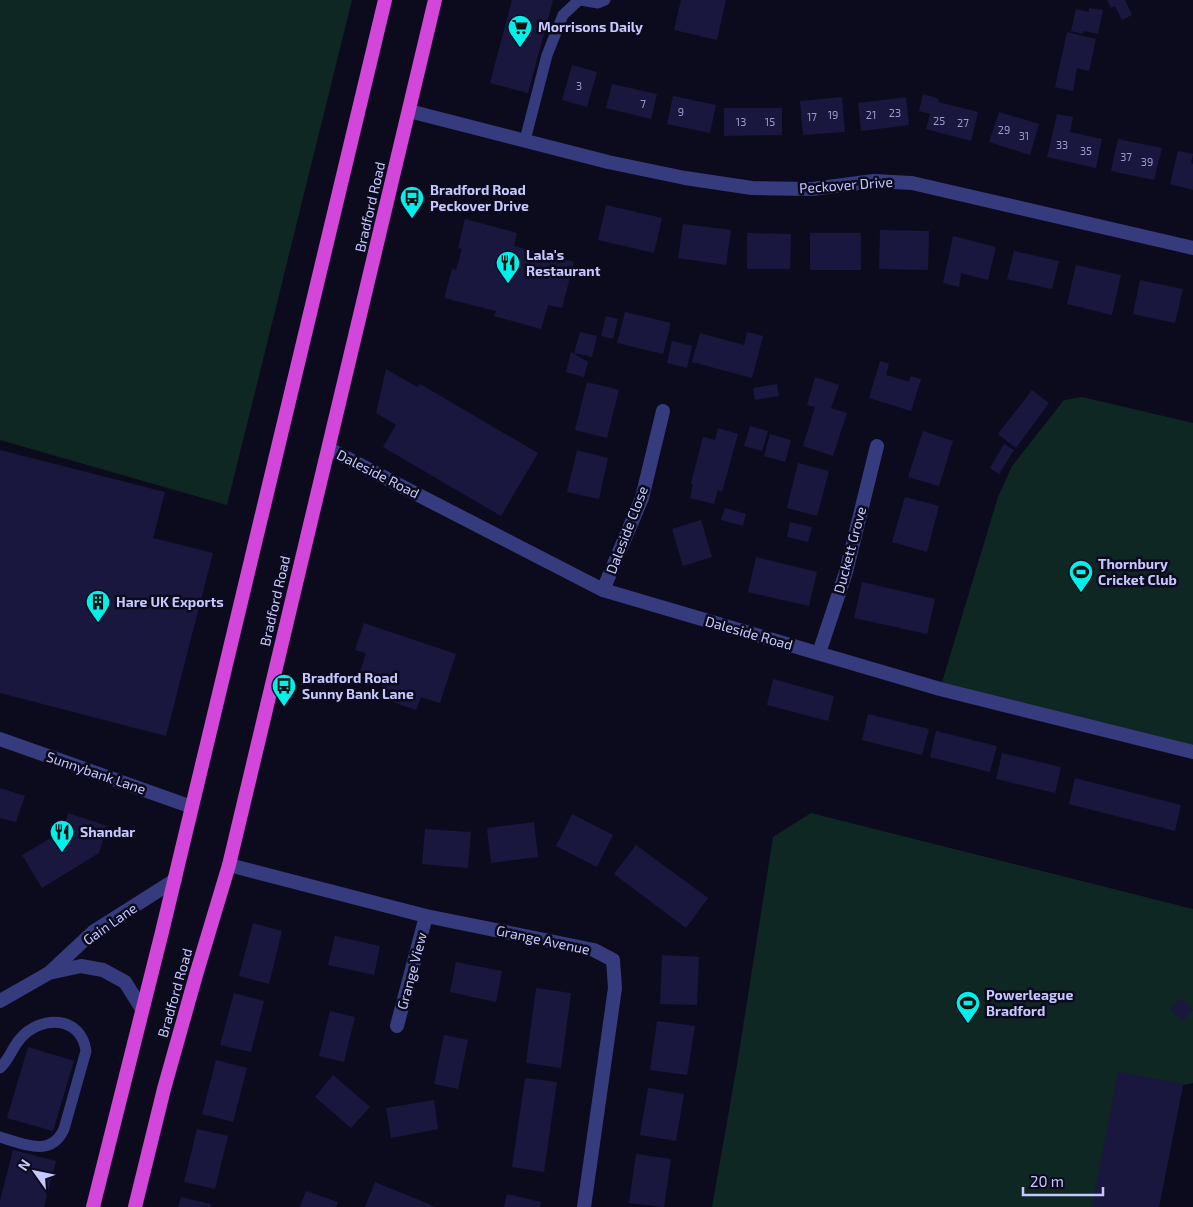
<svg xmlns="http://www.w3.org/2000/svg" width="1193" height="1207" font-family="'Exo 2',sans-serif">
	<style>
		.green { fill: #0e2723 }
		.building { fill: #19173e }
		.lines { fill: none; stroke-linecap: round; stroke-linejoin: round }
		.service { stroke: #353b7d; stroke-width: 11 }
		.minor { stroke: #353b7d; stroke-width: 14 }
		.tertiary { stroke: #353b7d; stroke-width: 14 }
		.trunk { stroke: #d247da; stroke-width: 14 }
		.labels { text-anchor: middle; stroke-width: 5; stroke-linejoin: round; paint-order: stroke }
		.number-label { font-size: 11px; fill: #9b9bcf }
		.poi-label { font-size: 14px; font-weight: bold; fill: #c6c7ff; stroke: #0c0b1d; text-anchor: start }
		.street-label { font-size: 14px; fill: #c6c7ff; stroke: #0c0b1d }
	</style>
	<rect width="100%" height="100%" fill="#0c0b1d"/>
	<path class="green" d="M 0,0 L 352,0 L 227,505 L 0,440 Z
		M 1082,397 L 1193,423 L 1193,752 L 940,689 L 998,497 L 1012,466 L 1064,400 Z
		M 811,813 L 1193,909 L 1193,1083 L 1183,1085 L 1159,1207 L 712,1207 L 737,1065 L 773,837 Z"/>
	<path class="building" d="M 512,0 L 553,0 L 528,93 L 490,83 Z
		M 681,0 L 726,0 L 717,40 L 674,30 Z
		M 1107,0 L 1125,0 L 1132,15 L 1122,20 L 1115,6 L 1111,8 Z
		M 1089,8 L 1103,10 L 1098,34 L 1084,31 L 1083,34 L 1071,31 L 1076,9 L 1089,12 Z
		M 1067,32 L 1096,39 L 1089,71 L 1077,68 L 1073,91 L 1055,87 Z
		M 572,65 L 597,72 L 587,107 L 562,100 Z
		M 612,84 L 657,94 L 651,119 L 606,108 Z
		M 923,94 L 939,99 L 938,102 L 978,112 L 971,141 L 926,129 L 930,114 L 919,111 Z
		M 673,96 L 716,105 L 710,133 L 667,124 Z
		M 842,97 L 845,132 L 803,135 L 800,101 Z
		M 906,97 L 909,125 L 861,131 L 858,103 Z
		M 724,108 L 782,108 L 782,135 L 724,136 Z
		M 999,112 L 1039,124 L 1030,155 L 989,142 Z
		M 1057,114 L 1073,117 L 1070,132 L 1102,139 L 1096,168 L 1047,157 Z
		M 1118,139 L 1162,148 L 1154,180 L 1111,171 Z
		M 1178,151 L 1193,154 L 1191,163 L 1193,164 L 1193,190 L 1170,184 Z
		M 606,205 L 662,218 L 654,253 L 598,240 Z
		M 465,219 L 517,233 L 514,246 L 574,262 L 562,308 L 548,305 L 541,329 L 494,316 L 496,311 L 444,298 L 452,269 L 456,270 L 462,249 L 458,248 Z
		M 683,224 L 731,230 L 726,265 L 678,258 Z
		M 880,230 L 929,231 L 928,270 L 879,269 Z
		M 747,233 L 791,234 L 790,269 L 747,269 Z
		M 810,233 L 861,233 L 861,270 L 810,270 Z
		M 953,236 L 996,247 L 988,280 L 961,273 L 959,287 L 943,283 Z
		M 1014,251 L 1059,261 L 1052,289 L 1007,279 Z
		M 1076,265 L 1121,275 L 1112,315 L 1067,304 Z
		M 1140,280 L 1183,289 L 1175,323 L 1133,314 Z
		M 625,312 L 671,323 L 663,354 L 617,343 Z
		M 606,316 L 618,319 L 613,339 L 601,336 Z
		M 580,332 L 597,336 L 592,357 L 574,353 Z
		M 747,332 L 763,336 L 752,378 L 692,362 L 700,333 L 744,345 Z
		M 672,341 L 692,346 L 687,368 L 667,363 Z
		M 571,352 L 588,362 L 584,377 L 566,372 Z
		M 880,361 L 889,364 L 886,375 L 909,382 L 911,376 L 921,379 L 911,411 L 869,398 Z
		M 386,369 L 417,387 L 420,384 L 538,453 L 501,516 L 383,447 L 396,425 L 376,413 Z
		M 815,377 L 839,385 L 831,408 L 847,413 L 833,456 L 803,446 L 815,407 L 807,405 Z
		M 587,382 L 619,390 L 607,438 L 575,430 Z
		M 777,384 L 779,396 L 755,400 L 753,388 Z
		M 1032,390 L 1049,403 L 1016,448 L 998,434 Z
		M 750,426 L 768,431 L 762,451 L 744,446 Z
		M 718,428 L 738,434 L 722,492 L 718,490 L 714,504 L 690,498 L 693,484 L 691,483 L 703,437 L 715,440 Z
		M 923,431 L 953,441 L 939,486 L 908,477 Z
		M 770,434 L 791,440 L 785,462 L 764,456 Z
		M 1004,444 L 1014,450 L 999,474 L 990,468 Z
		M 0,450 L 165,492 L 153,538 L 213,553 L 166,736 L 0,693 Z
		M 577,450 L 608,458 L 599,499 L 567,492 Z
		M 798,463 L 829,471 L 817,516 L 787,508 Z
		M 905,497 L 939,506 L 927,552 L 892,542 Z
		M 725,508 L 746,514 L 743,526 L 721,520 Z
		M 701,520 L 712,557 L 683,566 L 672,529 Z
		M 790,522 L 812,527 L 808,542 L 787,537 Z
		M 756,557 L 817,572 L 809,606 L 748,592 Z
		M 862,582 L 935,599 L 927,634 L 854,618 Z
		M 364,623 L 456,654 L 440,703 L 421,697 L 416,710 L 378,697 L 383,682 L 359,675 L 366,653 L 355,650 Z
		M 773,679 L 834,696 L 828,721 L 767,705 Z
		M 868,714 L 929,729 L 922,755 L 862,740 Z
		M 936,731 L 997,746 L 990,772 L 930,757 Z
		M 1002,753 L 1061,767 L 1055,793 L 996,779 Z
		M 1075,778 L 1181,805 L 1175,831 L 1069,804 Z
		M 0,788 L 25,796 L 16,822 L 0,818 Z
		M 68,813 L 107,826 L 99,853 L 42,888 L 22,855 L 63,831 Z
		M 572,814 L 613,835 L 597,867 L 556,846 Z
		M 534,822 L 538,857 L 491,863 L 487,828 Z
		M 425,829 L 471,832 L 468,868 L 422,864 Z
		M 636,845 L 708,898 L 686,928 L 614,874 Z
		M 253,923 L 282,931 L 269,984 L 239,976 Z
		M 335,936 L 380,946 L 374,975 L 328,965 Z
		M 662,955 L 699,957 L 697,1005 L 660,1004 Z
		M 456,962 L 502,971 L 496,1002 L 450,992 Z
		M 536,988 L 571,993 L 561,1068 L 526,1063 Z
		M 234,993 L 264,1001 L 251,1052 L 220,1045 Z
		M 1181,998 L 1193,1010 L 1182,1021 L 1170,1009 Z
		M 330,1011 L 355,1017 L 344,1062 L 319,1056 Z
		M 657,1021 L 695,1026 L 687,1075 L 650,1070 Z
		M 444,1035 L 468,1040 L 458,1089 L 434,1084 Z
		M 28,1047 L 74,1061 L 53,1131 L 7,1118 Z
		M 216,1060 L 247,1068 L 233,1122 L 202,1114 Z
		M 1118,1072 L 1183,1084 L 1159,1207 L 1092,1207 Z
		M 333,1075 L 370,1107 L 351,1128 L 315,1097 Z
		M 525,1078 L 557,1082 L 544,1172 L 512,1167 Z
		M 648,1088 L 684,1094 L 676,1141 L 640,1135 Z
		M 434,1100 L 438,1129 L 391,1138 L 386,1108 Z
		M 197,1129 L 228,1136 L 215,1189 L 184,1182 Z
		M 13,1150 L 56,1161 L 44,1207 L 0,1207 L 0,1201 Z
		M 636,1154 L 671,1159 L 664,1207 L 629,1203 Z
		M 375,1182 L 436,1207 L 365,1207 Z
		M 306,1191 L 338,1202 L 336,1207 L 300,1207 Z
		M 507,1194 L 541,1202 L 540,1207 L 504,1207 Z
		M 181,1197 L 211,1204 L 210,1207 L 178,1207 Z"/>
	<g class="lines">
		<path class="service" d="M 581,0 L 598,3 L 605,0
			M 525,140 L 547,55 L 563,15 L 579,0
			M 0,1068 C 9,1060 12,1048 20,1039 C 40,1015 81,1015 86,1051 L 64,1129 C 51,1158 23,1144 0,1137"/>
		<path class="minor" d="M 409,111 L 608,162 L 685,178 L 752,188 L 812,189 L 874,181 L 912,183 L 1193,248
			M 329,449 L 603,590 L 940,689 L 1193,752
			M 603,590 L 642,498 L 663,411
			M 819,653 L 846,572 L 877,446
			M 0,739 L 192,807
			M 229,865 L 426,916 L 594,950 L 613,960 L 615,988 L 584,1207
			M 397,1026 L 426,916"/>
		<path class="tertiary" d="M 49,973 L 81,966 L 103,970 L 125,982 L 142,1009
			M 0,1001 L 49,973 L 93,932 L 175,880"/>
		<path class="trunk" d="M 93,1207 L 162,932 L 385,0
			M 135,1207 L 164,1089 L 196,975 L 229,865 L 435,0"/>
	</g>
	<defs>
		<symbol id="supermarket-pin" viewBox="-11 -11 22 30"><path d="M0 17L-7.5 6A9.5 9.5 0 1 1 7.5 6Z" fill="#00f1eb" stroke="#0c0b1d"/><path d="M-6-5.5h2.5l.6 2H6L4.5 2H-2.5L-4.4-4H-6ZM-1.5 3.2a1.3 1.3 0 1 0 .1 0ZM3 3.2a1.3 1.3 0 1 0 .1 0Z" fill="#111"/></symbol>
		<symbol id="bus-pin" viewBox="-11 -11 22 30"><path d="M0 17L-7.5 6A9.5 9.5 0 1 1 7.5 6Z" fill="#00f1eb" stroke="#0c0b1d"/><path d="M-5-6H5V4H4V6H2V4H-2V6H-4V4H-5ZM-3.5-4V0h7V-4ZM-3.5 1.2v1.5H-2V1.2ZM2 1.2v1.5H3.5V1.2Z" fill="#111"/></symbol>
		<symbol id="restaurant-pin" viewBox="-11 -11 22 30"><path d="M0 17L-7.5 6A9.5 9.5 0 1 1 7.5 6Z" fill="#00f1eb" stroke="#0c0b1d"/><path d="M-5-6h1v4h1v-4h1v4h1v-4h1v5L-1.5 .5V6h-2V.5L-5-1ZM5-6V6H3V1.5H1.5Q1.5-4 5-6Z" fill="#111"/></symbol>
		<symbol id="stadium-pin" viewBox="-11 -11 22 30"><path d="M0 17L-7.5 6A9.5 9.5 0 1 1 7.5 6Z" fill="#00f1eb" stroke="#0c0b1d"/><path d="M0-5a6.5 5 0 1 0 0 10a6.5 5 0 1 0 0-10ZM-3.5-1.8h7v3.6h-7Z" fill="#111"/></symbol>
		<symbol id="building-pin" viewBox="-11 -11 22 30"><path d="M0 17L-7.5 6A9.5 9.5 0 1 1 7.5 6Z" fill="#00f1eb" stroke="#0c0b1d"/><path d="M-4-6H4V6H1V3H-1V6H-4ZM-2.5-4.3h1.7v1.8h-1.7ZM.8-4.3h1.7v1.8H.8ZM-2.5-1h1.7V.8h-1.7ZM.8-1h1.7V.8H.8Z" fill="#111"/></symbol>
	</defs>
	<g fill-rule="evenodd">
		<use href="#supermarket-pin" x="506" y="13" width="28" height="38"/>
		<use href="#bus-pin" x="398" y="184" width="28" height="38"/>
		<use href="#restaurant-pin" x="494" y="249" width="28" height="38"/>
		<use href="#stadium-pin" x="1067" y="558" width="28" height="38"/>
		<use href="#building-pin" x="84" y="588" width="28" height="38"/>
		<use href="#bus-pin" x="270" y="672" width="28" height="38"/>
		<use href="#restaurant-pin" x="48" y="818" width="28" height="38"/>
		<use href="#stadium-pin" x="954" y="989" width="28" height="38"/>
	</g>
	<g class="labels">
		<g class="number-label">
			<text x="579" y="90">3</text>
			<text x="643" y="108">7</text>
			<text x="681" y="116">9</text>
			<text x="895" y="117">23</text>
			<text x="833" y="119">19</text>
			<text x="871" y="119">21</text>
			<text x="812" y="121">17</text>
			<text x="939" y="125">25</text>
			<text x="741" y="126">13</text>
			<text x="770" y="126">15</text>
			<text x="963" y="127">27</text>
			<text x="1004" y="134">29</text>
			<text x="1024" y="140">31</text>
			<text x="1062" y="149">33</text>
			<text x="1086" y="155">35</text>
			<text x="1126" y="161">37</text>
			<text x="1147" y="166">39</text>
		</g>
		<g class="poi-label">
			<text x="538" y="32">Morrisons Daily</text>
			<text x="430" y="195">Bradford Road<tspan x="430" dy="16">Peckover Drive</tspan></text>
			<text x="526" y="260">Lala's<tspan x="526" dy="16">Restaurant</tspan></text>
			<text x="1098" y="569">Thornbury<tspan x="1098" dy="16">Cricket Club</tspan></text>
			<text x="116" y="607">Hare UK Exports</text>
			<text x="302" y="683">Bradford Road<tspan x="302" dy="16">Sunny Bank Lane</tspan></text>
			<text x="80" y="837">Shandar</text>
			<text x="986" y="1000">Powerleague<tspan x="986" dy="16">Bradford</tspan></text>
		</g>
		<g class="street-label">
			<text transform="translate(846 185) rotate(-4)" y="5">Peckover Drive</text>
			<text transform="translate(370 207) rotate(-77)" y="5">Bradford Road</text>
			<text transform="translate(378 474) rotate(27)" y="5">Daleside Road</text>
			<text transform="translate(627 530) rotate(-69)" y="5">Daleside Close</text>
			<text transform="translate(850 550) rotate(-75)" y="5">Duckett Grove</text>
			<text transform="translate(275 601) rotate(-77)" y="5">Bradford Road</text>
			<text transform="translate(749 633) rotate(16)" y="5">Daleside Road</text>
			<text transform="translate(96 773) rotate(19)" y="5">Sunnybank Lane</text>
			<text transform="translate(110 924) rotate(-35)" y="5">Gain Lane</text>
			<text transform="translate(543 940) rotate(12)" y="5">Grange Avenue</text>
			<text transform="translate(412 971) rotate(-75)" y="5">Grange View</text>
			<text transform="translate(175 993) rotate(-74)" y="5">Bradford Road</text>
		</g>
	</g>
	<g transform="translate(35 1172) rotate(303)" stroke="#0c0b1d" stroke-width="4" paint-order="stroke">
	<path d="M0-4L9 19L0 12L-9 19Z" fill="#c6c7ff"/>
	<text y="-8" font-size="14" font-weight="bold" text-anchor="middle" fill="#c6c7ff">N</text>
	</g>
	<path d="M1023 1187v8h80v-8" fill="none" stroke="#c6c7ff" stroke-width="2.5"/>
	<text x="1030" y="1187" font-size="15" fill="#c6c7ff" stroke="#0c0b1d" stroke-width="4" paint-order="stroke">20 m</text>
</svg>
